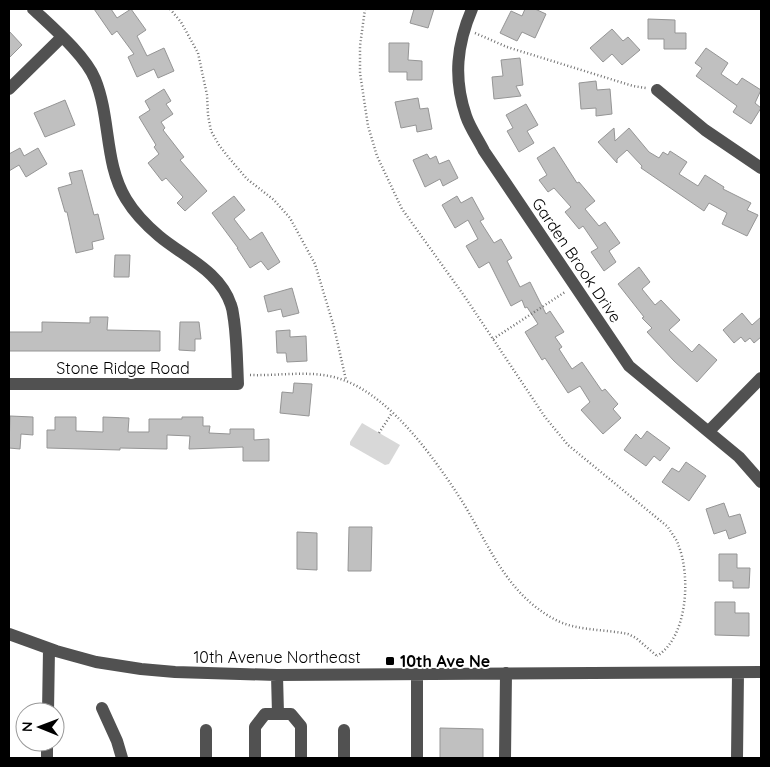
<svg xmlns="http://www.w3.org/2000/svg" width="770" height="767" font-family="Quicksand,sans-serif">
	<style>
		.green { fill: #d8d8d8 }
		.building { fill: #c0c0c0; stroke: #959595 }
		.lines { fill: none; stroke-linecap: round; stroke-linejoin: round }
		.path { stroke: #737373; stroke-width: 2.5; stroke-dasharray: 1 2.5; stroke-linecap: butt }
		.minor { stroke: #515151; stroke-width: 12 }
		.poi-dot { fill: #000; stroke: #fff; stroke-width: 2 }
		.labels { text-anchor: middle; stroke-width: 4; stroke-linejoin: round; paint-order: stroke }
		.street-label { font-size: 16px; fill: #000; stroke: #fff }
		.poi-label { font-size: 16px; font-weight: bold; fill: #000; stroke: #fff; text-anchor: start }
	</style>
	<rect width="100%" height="100%" fill="#fff"/>
	<path class="green" d="M 362,423 L 400,445 L 389,464 L 385,465 L 350,445 L 350,442 Z"/>
	<path class="building" d="M 94,9 L 111,9 L 117,18 L 131,9 L 146,30 L 137,36 L 147,56 L 164,48 L 174,71 L 158,78 L 154,69 L 137,77 L 128,57 L 134,54 L 117,31 L 112,35 Z
		M 414,9 L 434,9 L 428,28 L 410,23 Z
		M 525,9 L 535,9 L 546,14 L 535,38 L 522,32 L 517,41 L 500,33 L 511,11 L 522,16 Z
		M 648,19 L 675,20 L 675,33 L 686,33 L 686,49 L 664,49 L 664,39 L 648,39 Z
		M 612,29 L 623,41 L 628,37 L 640,50 L 622,65 L 612,54 L 603,62 L 590,48 Z
		M 9,31 L 22,45 L 9,58 Z
		M 389,43 L 409,43 L 408,60 L 422,61 L 422,80 L 407,80 L 407,72 L 389,72 Z
		M 706,48 L 728,63 L 721,74 L 737,85 L 742,78 L 761,90 L 755,103 L 761,108 L 751,124 L 733,112 L 737,106 L 696,76 L 702,68 L 695,63 Z
		M 520,58 L 523,85 L 516,86 L 521,96 L 494,99 L 492,77 L 503,76 L 501,60 Z
		M 596,81 L 597,90 L 610,89 L 612,114 L 596,116 L 596,108 L 581,109 L 579,83 Z
		M 164,89 L 171,101 L 166,104 L 173,114 L 161,122 L 165,128 L 163,130 L 184,157 L 180,160 L 207,191 L 185,211 L 177,203 L 183,197 L 166,178 L 162,181 L 148,163 L 159,154 L 154,147 L 156,145 L 139,117 L 150,110 L 145,101 Z
		M 418,98 L 420,109 L 428,108 L 432,129 L 417,132 L 416,125 L 401,128 L 395,102 Z
		M 65,100 L 75,125 L 45,137 L 34,113 Z
		M 526,104 L 538,125 L 527,131 L 534,143 L 519,152 L 507,131 L 513,128 L 506,115 Z
		M 614,128 L 615,141 L 629,128 L 649,152 L 659,158 L 663,152 L 668,155 L 670,151 L 687,162 L 679,174 L 698,186 L 705,175 L 724,187 L 723,189 L 751,203 L 747,210 L 758,215 L 747,236 L 722,224 L 727,213 L 709,203 L 704,211 L 641,168 L 642,166 L 627,150 L 617,159 L 617,163 L 598,142 Z
		M 554,147 L 577,183 L 579,182 L 595,201 L 585,209 L 599,226 L 605,222 L 620,243 L 609,251 L 616,262 L 604,271 L 591,252 L 598,248 L 583,226 L 579,229 L 565,212 L 571,207 L 554,188 L 548,192 L 539,180 L 547,175 L 537,158 Z
		M 20,148 L 24,156 L 38,148 L 47,164 L 26,177 L 19,165 L 9,171 L 9,154 Z
		M 427,154 L 430,159 L 436,156 L 439,164 L 449,160 L 458,178 L 443,186 L 440,179 L 425,187 L 413,160 Z
		M 82,170 L 94,215 L 98,214 L 104,239 L 92,242 L 93,249 L 76,253 L 67,212 L 65,212 L 58,188 L 72,184 L 69,173 Z
		M 234,196 L 245,210 L 234,219 L 250,240 L 262,232 L 280,262 L 268,270 L 261,261 L 250,268 L 237,248 L 238,248 L 212,213 Z
		M 457,196 L 461,203 L 472,197 L 484,219 L 480,221 L 494,243 L 501,239 L 512,258 L 507,261 L 520,287 L 530,282 L 546,314 L 550,311 L 564,332 L 555,337 L 562,347 L 559,349 L 572,369 L 582,362 L 602,391 L 605,389 L 618,404 L 613,409 L 621,418 L 603,434 L 581,410 L 590,402 L 580,386 L 568,393 L 545,358 L 542,360 L 525,332 L 538,324 L 527,307 L 525,308 L 522,300 L 511,306 L 489,262 L 479,268 L 466,246 L 478,239 L 468,220 L 455,228 L 442,205 Z
		M 115,255 L 130,255 L 129,277 L 114,277 Z
		M 639,267 L 650,282 L 642,289 L 655,305 L 661,300 L 680,320 L 669,330 L 692,352 L 699,344 L 717,360 L 697,382 L 674,361 L 647,332 L 652,328 L 642,318 L 644,317 L 618,284 Z
		M 292,288 L 299,313 L 283,317 L 281,309 L 268,312 L 264,296 Z
		M 742,313 L 752,325 L 761,317 L 761,337 L 754,343 L 750,338 L 745,342 L 741,337 L 734,343 L 723,330 Z
		M 90,317 L 108,317 L 107,330 L 160,331 L 160,351 L 9,351 L 9,332 L 42,332 L 42,322 L 90,323 Z
		M 180,322 L 199,322 L 201,339 L 195,339 L 195,351 L 179,350 Z
		M 290,330 L 290,337 L 306,336 L 307,361 L 287,362 L 286,353 L 277,353 L 276,331 Z
		M 294,383 L 312,384 L 309,416 L 280,413 L 282,392 L 293,393 Z
		M 10,416 L 33,417 L 33,435 L 21,434 L 20,449 L 9,448 Z
		M 55,417 L 76,417 L 76,431 L 103,432 L 103,417 L 129,418 L 128,432 L 149,432 L 149,419 L 182,419 L 182,417 L 203,417 L 203,426 L 210,426 L 209,433 L 230,434 L 230,429 L 254,429 L 254,440 L 269,439 L 269,461 L 243,461 L 243,447 L 189,449 L 190,436 L 167,435 L 167,449 L 120,448 L 120,450 L 47,448 L 47,430 L 55,430 Z
		M 647,431 L 670,448 L 660,461 L 654,456 L 646,466 L 624,450 L 636,434 L 641,439 Z
		M 686,462 L 706,476 L 689,501 L 662,482 L 672,468 L 679,472 Z
		M 724,503 L 729,517 L 740,514 L 746,533 L 729,539 L 726,530 L 714,534 L 706,509 Z
		M 349,527 L 372,527 L 371,571 L 348,571 Z
		M 297,532 L 317,533 L 317,570 L 297,569 Z
		M 719,554 L 737,554 L 737,568 L 750,568 L 749,588 L 733,588 L 733,581 L 719,581 Z
		M 715,602 L 735,602 L 735,613 L 749,613 L 749,636 L 715,635 Z
		M 440,728 L 483,729 L 483,758 L 440,758 Z"/>
	<g class="lines">
		<path class="path" d="M 170,9 L 181,22 L 198,53 L 207,95 L 208,115 L 211,131 L 219,145 L 229,158 L 247,179 L 274,200 L 290,218 L 315,264 L 334,327 L 346,380
			M 365,9 L 360,46 L 360,73 L 368,126 L 377,156 L 402,209 L 465,297 L 545,417 L 568,445 L 668,527 C 671,533 676,538 678,544 C 691,575 688,637 657,656
			M 475,33 L 507,47 L 633,86 L 646,88
			M 493,339 L 565,292
			M 250,375 C 276,376 303,371 329,376 C 350,380 367,391 383,404 C 414,430 440,467 462,501 C 489,545 506,593 554,619 C 575,631 604,629 628,634 L 636,638 L 657,656
			M 379,433 L 392,413"/>
		<path class="minor" d="M 472,9 C 457,44 453,78 466,116 C 470,128 478,139 484,151 L 629,366 L 739,457 L 761,482
			M 9,89 L 62,37
			M 657,90 L 705,130 L 761,168
			M 9,384 L 238,384 C 237,362 237,342 234,320 C 233,315 233,310 231,305 C 220,271 184,257 159,236 C 146,225 135,214 126,199 C 104,163 111,118 95,79 C 85,55 52,27 33,9
			M 709,431 L 761,378
			M 9,634 L 56,651 L 96,662 L 141,669 L 175,672 L 277,675 L 761,672
			M 417,674 L 417,758
			M 277,675 L 278,714
			M 102,708 L 117,741 L 122,758
			M 48,712 L 49,649
			M 206,730 L 206,758
			M 47,758 L 47,742
			M 255,758 L 255,727 L 265,714 L 291,714 L 301,726 L 301,758
			M 344,758 L 344,730
			M 505,758 L 506,673
			M 737,758 L 738,673"/>
	</g>
	<rect class="poi-dot" x="385" y="656" width="10" height="10" rx="2.5"/>
	<g class="labels">
		<g class="street-label">
			<text transform="translate(577 260) rotate(56)" y="6">Garden Brook Drive</text>
			<text x="123" y="374">Stone Ridge Road</text>
			<text x="277" y="663">10th Avenue Northeast</text>
		</g>
		<g class="poi-label">
			<text x="400" y="667">10th Ave Ne</text>
		</g>
	</g>
	<rect width="770" height="767" fill="none" stroke="#000000" stroke-width="20"/>
	<g transform="translate(40 727) rotate(271)"><circle r="24" fill="#ffffff" stroke="#999999"/>
	<path d="M0-4L9 19L0 12L-9 19Z" fill="#000000"/>
	<text y="-8" font-size="14" font-weight="bold" text-anchor="middle" fill="#000000">N</text>
	</g>
</svg>
